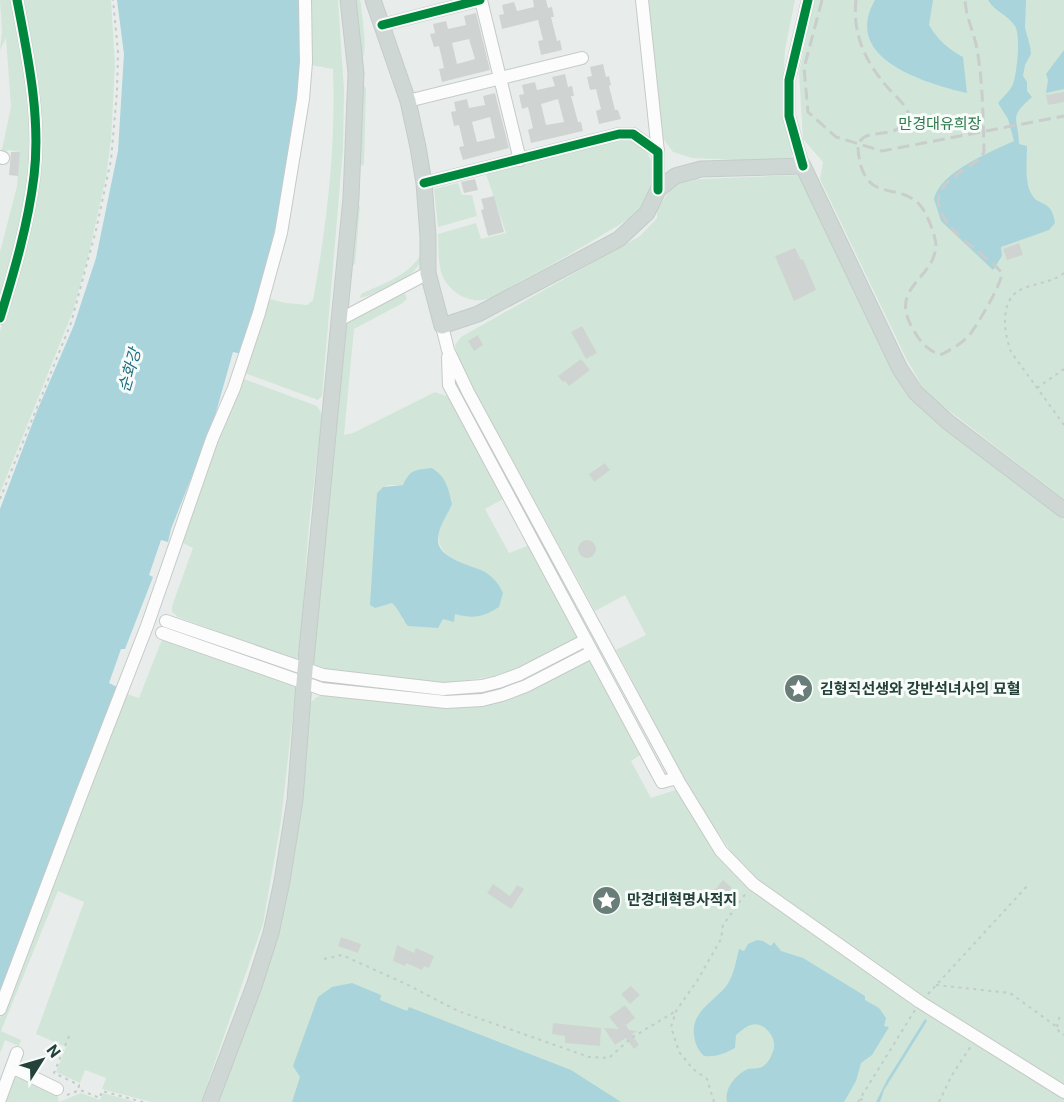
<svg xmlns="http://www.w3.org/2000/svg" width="1064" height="1102" font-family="Roboto,'Noto Sans KR',sans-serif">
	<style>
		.green { fill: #d1e6d8; fill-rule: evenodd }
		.water { fill: #a9d4db }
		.building { fill: #cfd4d2; fill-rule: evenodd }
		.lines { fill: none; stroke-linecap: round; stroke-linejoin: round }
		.minor-casing { stroke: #c5cac8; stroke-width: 14 }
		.major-casing { stroke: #c3ccc9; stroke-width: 17 }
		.path { stroke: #c3ccca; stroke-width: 2; stroke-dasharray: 3 4.5; stroke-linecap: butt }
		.minor { stroke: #fcfcfc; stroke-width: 12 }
		.major { stroke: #cfd7d5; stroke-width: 15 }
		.rail { stroke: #c9cdcc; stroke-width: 3; stroke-dasharray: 12 6; stroke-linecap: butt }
		.cycleway-casing { stroke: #f7fbf9; stroke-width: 13 }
		.cycleway { stroke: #00873e; stroke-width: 9 }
		.labels { text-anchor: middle; stroke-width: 6; stroke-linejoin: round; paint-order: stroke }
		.park-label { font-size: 15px; fill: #2d7a4b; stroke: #f7fbf9 }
		.poi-label { font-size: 15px; font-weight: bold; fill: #24423a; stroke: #f7fbf9; text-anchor: start }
		.water-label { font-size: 16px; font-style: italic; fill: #1c6f80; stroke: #f7fbf9 }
	</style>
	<rect width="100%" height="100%" fill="#e8edeb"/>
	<path class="green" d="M 0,0 L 14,0 L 33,129 L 29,189 L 0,309 L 0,252 L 17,186 L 19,152 L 8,150 L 5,154 L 1,154 L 11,107 L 6,38 L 0,50 L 2,31 Z
		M 21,0 L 111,0 L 115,65 L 111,140 L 106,177 L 89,253 L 73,311 L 0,493 L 0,332 L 35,197 Z
		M 310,0 L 338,0 L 344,90 L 343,149 L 322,396 L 318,400 L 242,372 L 266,298 L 286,303 L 307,305 L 313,300 C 327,224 336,146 333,69 L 311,65 Z
		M 354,0 L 360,0 L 361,4 C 362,19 368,48 362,60 L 360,59 Z
		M 647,0 L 795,0 L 785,50 L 782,111 L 793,150 L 792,157 L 785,162 L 692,158 L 673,152 L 662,137 Z
		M 814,0 L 1064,0 L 1064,499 L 926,393 L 906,358 L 820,179 L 823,162 L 803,139 L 799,73 Z
		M 363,85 L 366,88 L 364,164 L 362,166 L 359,163 Z
		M 630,138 C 635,142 641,145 645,150 C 662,172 650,203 630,218 C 595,240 559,261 523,280 C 510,287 497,298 482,300 C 467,302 451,292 444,279 C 437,266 439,248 438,234 L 476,223 L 481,239 L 506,233 L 485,171 L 587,146 Z
		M 798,175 L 809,183 L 907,395 L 1064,520 L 1064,1086 L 922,998 L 752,875 L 734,856 L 692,794 L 616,650 L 646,635 L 625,595 L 595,611 L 459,362 L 455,345 L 461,337 L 640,236 L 657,218 L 657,209 L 677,180 Z
		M 458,183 L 462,195 L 472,195 L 477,216 L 438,227 L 434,189 Z
		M 358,205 L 360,207 L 355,264 L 353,265 L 357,206 Z
		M 423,250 C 423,277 388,286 368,296 L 360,298 L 361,294 C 384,283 412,275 423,250 Z
		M 405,294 L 407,299 L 401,304 L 354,329 L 344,435 L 353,433 L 435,392 L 450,397 L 505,498 L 485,509 L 509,553 L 530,545 L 579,639 L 512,673 L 451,683 L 318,670 L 313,664 L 345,329 L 348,323 L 399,295 ZM 389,485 L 403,485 L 448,512 C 423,551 452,561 485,572 L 465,616 L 454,613 L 443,619 L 403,621 L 400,610 L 392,603 L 385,604 L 377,493 L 383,487 Z
		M 241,378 L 317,406 L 322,414 L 309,525 L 300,646 L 299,655 L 294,660 L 178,617 L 172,612 L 172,606 L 193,548 L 179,541 Z
		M 163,637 L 296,686 L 281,821 L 263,924 L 201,1102 L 151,1102 L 102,1089 L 106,1078 L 85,1070 L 80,1083 L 56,1072 L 66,1047 L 36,1034 L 84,902 L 58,891 L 1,1031 L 21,1040 L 19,1046 L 5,1040 L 0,1053 L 0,1018 L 124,693 L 139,698 Z
		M 591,659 L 642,754 L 631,761 L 651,798 L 678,789 L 727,863 L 1064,1098 L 1064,1102 L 219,1102 L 277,937 L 289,884 L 311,702 L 317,697 L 324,695 L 485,705 L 516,697 Z
		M 17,1077 L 57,1093 L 59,1102 L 2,1102 L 13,1078 Z
		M 81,1093 L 100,1100 L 103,1093 L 136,1102 L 59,1102 Z"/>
	<path class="water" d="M 117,0 L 303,0 L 303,70 L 281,202 L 262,284 L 241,354 L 233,352 L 213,423 L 171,529 L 168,542 L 161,540 L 149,575 L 153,577 L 125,649 L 121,649 L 109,683 L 117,687 L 0,997 L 0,509 L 37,411 L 74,325 L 96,258 L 118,151 L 124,54 Z
		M 875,0 L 933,0 L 929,25 C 937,39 948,49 963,57 L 967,93 C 925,83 841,59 875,0 Z
		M 988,0 L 1026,0 L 1025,28 L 1030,46 L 1031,54 L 1025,65 L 1023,76 L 1027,82 L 1027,91 L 1032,97 C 1008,119 1018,115 1019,144 L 1027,146 C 1027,161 1024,182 1032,195 C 1039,207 1052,199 1055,223 L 1049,230 L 1001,247 L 1002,256 L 993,270 L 941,221 L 934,199 C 940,172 990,152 1014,141 L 1008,119 L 998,103 C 1004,96 1010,91 1013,84 C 1017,73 1021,36 1015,26 C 1008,15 994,11 988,0 Z
		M 1064,50 L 1064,89 L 1046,93 L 1048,80 L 1046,74 Z
		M 432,468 C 447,478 448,488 452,504 C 447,516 439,525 438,539 C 437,559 471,565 485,572 C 493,577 499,584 503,593 L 499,607 C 483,617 474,619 455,614 L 454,622 L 443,619 L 438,628 L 408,626 C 401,618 400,610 392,603 L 375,608 L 370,605 L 377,493 L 383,487 L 403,485 C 410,469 416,470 432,468 Z
		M 757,940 L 763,941 L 771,946 L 774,942 L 781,951 L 803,958 L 865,996 L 865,1000 L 879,1008 L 886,1018 L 884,1026 L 889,1027 L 872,1055 L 861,1063 L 856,1081 L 844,1102 L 727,1102 C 724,1089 736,1074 748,1069 C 752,1068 759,1069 762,1067 C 769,1063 772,1055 774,1048 C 776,1036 763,1021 751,1025 C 746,1026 740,1032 736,1035 L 735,1048 C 724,1054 716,1057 704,1056 C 698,1050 695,1044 694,1035 C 691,1011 714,1002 727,985 C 734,975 736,961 739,949 L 744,951 L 748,944 Z
		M 352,983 L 381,995 L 380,1000 L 407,1011 L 409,1007 L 571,1070 L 621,1102 L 292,1102 L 300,1077 L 293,1066 L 318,997 L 332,987 Z
		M 925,1019 L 927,1021 L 884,1090 L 880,1102 L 876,1102 L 887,1080 Z"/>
	<path class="building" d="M 533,0 L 546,0 L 548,8 L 552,7 L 554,17 L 551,17 L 557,41 L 560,40 L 562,50 L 541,55 L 538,41 L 543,40 L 538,20 L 502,29 L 499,15 L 504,14 L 502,5 L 514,2 L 517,11 L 534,7 Z
		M 476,13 L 490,70 L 442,82 L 439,69 L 444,68 L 439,46 L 434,47 L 430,34 L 435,33 L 433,24 L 446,21 L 448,29 L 466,25 L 464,16 ZM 469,39 L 475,59 L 457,64 L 452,43 Z
		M 603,64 L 606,77 L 609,76 L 611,85 L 609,86 L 615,110 L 618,110 L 621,119 L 599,124 L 596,111 L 601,109 L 596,89 L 590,90 L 587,77 L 592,76 L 590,67 Z
		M 565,74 L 568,87 L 572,86 L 574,96 L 571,96 L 578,122 L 581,122 L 583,131 L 531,143 L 528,130 L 533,128 L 528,107 L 522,109 L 519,95 L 524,94 L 522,85 L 535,82 L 537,90 L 555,86 L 552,77 ZM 558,99 L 564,122 L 546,125 L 541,104 Z
		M 1064,92 L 1064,102 L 1048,105 L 1046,95 Z
		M 495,93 L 509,148 L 463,160 L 459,147 L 464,146 L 459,125 L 454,126 L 451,112 L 456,111 L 454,102 L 467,99 L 469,108 L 485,105 L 483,96 ZM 490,117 L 495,138 L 477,142 L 472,122 Z
		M 11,152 L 20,152 L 18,176 L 9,175 Z
		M 475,179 L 478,190 L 464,193 L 461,182 Z
		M 494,196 L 504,232 L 488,236 L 481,210 L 484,209 L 481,199 Z
		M 1019,243 L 1023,255 L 1007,260 L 1003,249 Z
		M 795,248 L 801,260 L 803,259 L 816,290 L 794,301 L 775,256 Z
		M 582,326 L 597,353 L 586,359 L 571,332 Z
		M 478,335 L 483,345 L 474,351 L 468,341 Z
		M 581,359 L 590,370 L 569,386 L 565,381 L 563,382 L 558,376 Z
		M 605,463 L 610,470 L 594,482 L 589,474 Z
		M578 549a9 9 0 1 1 18 0a9 9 0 1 1-18 0Z
		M 723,880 L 732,888 L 719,904 L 710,896 Z
		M 493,884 L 510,896 L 517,885 L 524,889 L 511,909 L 487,893 Z
		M 341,937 L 361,944 L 358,953 L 338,946 Z
		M 397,945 L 414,953 L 416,948 L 434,956 L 429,968 L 424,966 L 422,970 L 406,963 L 405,966 L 393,961 Z
		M 631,986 L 640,995 L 630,1004 L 621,994 Z
		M 625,1005 L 635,1018 L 626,1025 L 629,1030 L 637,1031 L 632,1034 L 639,1045 L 634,1049 L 626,1038 L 615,1045 L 604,1028 L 619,1029 L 609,1017 Z
		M 553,1023 L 601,1028 L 600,1046 L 565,1043 L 565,1036 L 552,1034 Z"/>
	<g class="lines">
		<defs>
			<path id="minor" d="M 481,0 L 520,160
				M 642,0 L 658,152
				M 382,25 L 480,0
				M 408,101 L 582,58
				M 0,157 L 3,158
				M 803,166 L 789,116 L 789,80 L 808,0
				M 424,183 L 619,134 L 633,134 L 658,152 L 658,190
				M 0,318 C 14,272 28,225 34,176 C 41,118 28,57 17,0
				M 341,319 L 428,273
				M 442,326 L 448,350 L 468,392 L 680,784 L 721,851 L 753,884 L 920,1002 L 1064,1092
				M 448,357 L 449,385 L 662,782 L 677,778
				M 166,621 L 323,675 L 443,689 L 482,686 L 498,682 L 520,674 L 586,640
				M 162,633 L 322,689 L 446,702 L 482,700 L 502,695 L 526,686 L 592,652
				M 0,1009 L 80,798 L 147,626 L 212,439 L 234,388 L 259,313 L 281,233 L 303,99 L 306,62 L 305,0
				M 12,1067 L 57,1089
				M 0,1099 L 17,1053"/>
			<path id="major" d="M 373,0 L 408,101 L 418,147 L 424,183 L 428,236 L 428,273 L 442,326 L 478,314 L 619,239 L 647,213 L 658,190 L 675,176 L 701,169 L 803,166 L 900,369 L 916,393 L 948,422 L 1064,510
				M 210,1102 L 254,986 L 271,933 L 282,881 L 295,800 L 305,670 L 351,198 L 356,73 L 348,0"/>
		</defs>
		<use href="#minor" class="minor-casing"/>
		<use href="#major" class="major-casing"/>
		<path class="path" d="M 1064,273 C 1052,282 1038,283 1024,288 C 998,298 1004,333 1011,352 L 1064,425
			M 1037,388 L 1064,369
			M 0,499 L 71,323 L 96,230 L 111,160 L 117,92 L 118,52 L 113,0
			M 324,959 L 342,955 L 406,984 L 458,1011 L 589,1057 L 609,1058 L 631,1038 L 676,1011
			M 936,985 L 1010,993 L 1057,1027 L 1059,1032 L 1064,1035
			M 928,994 L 1028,885
			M 1057,1027 L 1059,1018 L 1064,1015
			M 69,1036 L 54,1073 L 79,1085 L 78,1091
			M 67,1095 L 80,1090 L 100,1098 L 102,1091 L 143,1102
			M 860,1099 L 867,1102
			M 714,1102 L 707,1079 L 693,1069 L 679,1052 L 671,1027 L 676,1011 L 697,981 L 721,939 L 723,925 L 746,893
			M 858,1102 L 915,1010
			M 939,1102 L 952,1075 L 971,1046"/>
		<use href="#minor" class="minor"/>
		<use href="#major" class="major"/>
		<path class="rail" d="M 822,0 L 804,68 L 808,112 L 836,137 L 882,151 L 1064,116
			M 856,0 C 852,35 866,63 889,89 C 897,98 909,107 910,119 C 896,139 870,129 861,140 C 857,145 858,151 859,157 C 866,203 898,182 919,204 C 926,211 936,235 936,246 C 933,282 887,286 914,331 C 920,342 928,350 940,355 C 951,350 963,343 971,333 C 979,322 1001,285 1002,273 C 985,252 923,220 942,189 C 951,176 970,167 982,157 L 984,151 C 983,117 983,83 977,49 C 974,32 966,18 965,0"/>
		<defs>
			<path id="cycleway" d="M 382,25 L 480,0
				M 803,166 L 789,116 L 789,80 L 808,0
				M 424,183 L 619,134 L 633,134 L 658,152 L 658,190
				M 0,318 C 14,272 28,225 34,176 C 41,118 28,57 17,0"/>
		</defs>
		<use href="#cycleway" class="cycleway-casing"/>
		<use href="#cycleway" class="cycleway"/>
	</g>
	<defs>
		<symbol id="sight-disc" viewBox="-11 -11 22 22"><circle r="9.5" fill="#697e78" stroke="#f7fbf9"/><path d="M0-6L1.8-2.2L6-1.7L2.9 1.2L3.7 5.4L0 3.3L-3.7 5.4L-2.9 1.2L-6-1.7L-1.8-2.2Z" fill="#fff"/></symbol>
	</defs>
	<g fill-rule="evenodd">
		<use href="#sight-disc" x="782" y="672" width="33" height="33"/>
		<use href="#sight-disc" x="590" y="884" width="33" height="33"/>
	</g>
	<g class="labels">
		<g class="park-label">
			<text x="940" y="129">만경대유희장</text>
		</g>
		<g class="poi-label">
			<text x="820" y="694">김형직선생와 강반석녀사의 묘혈</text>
			<text x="627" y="905">만경대혁명사적지</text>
		</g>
		<g class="water-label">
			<text transform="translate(129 370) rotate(-74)" y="6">순화강</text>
		</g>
	</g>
	<g transform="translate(42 1060) rotate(53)" stroke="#f7fbf9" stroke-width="4.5" paint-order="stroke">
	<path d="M0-4.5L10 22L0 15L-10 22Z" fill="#24423a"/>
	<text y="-9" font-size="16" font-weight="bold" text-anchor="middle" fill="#24423a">N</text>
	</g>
</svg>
